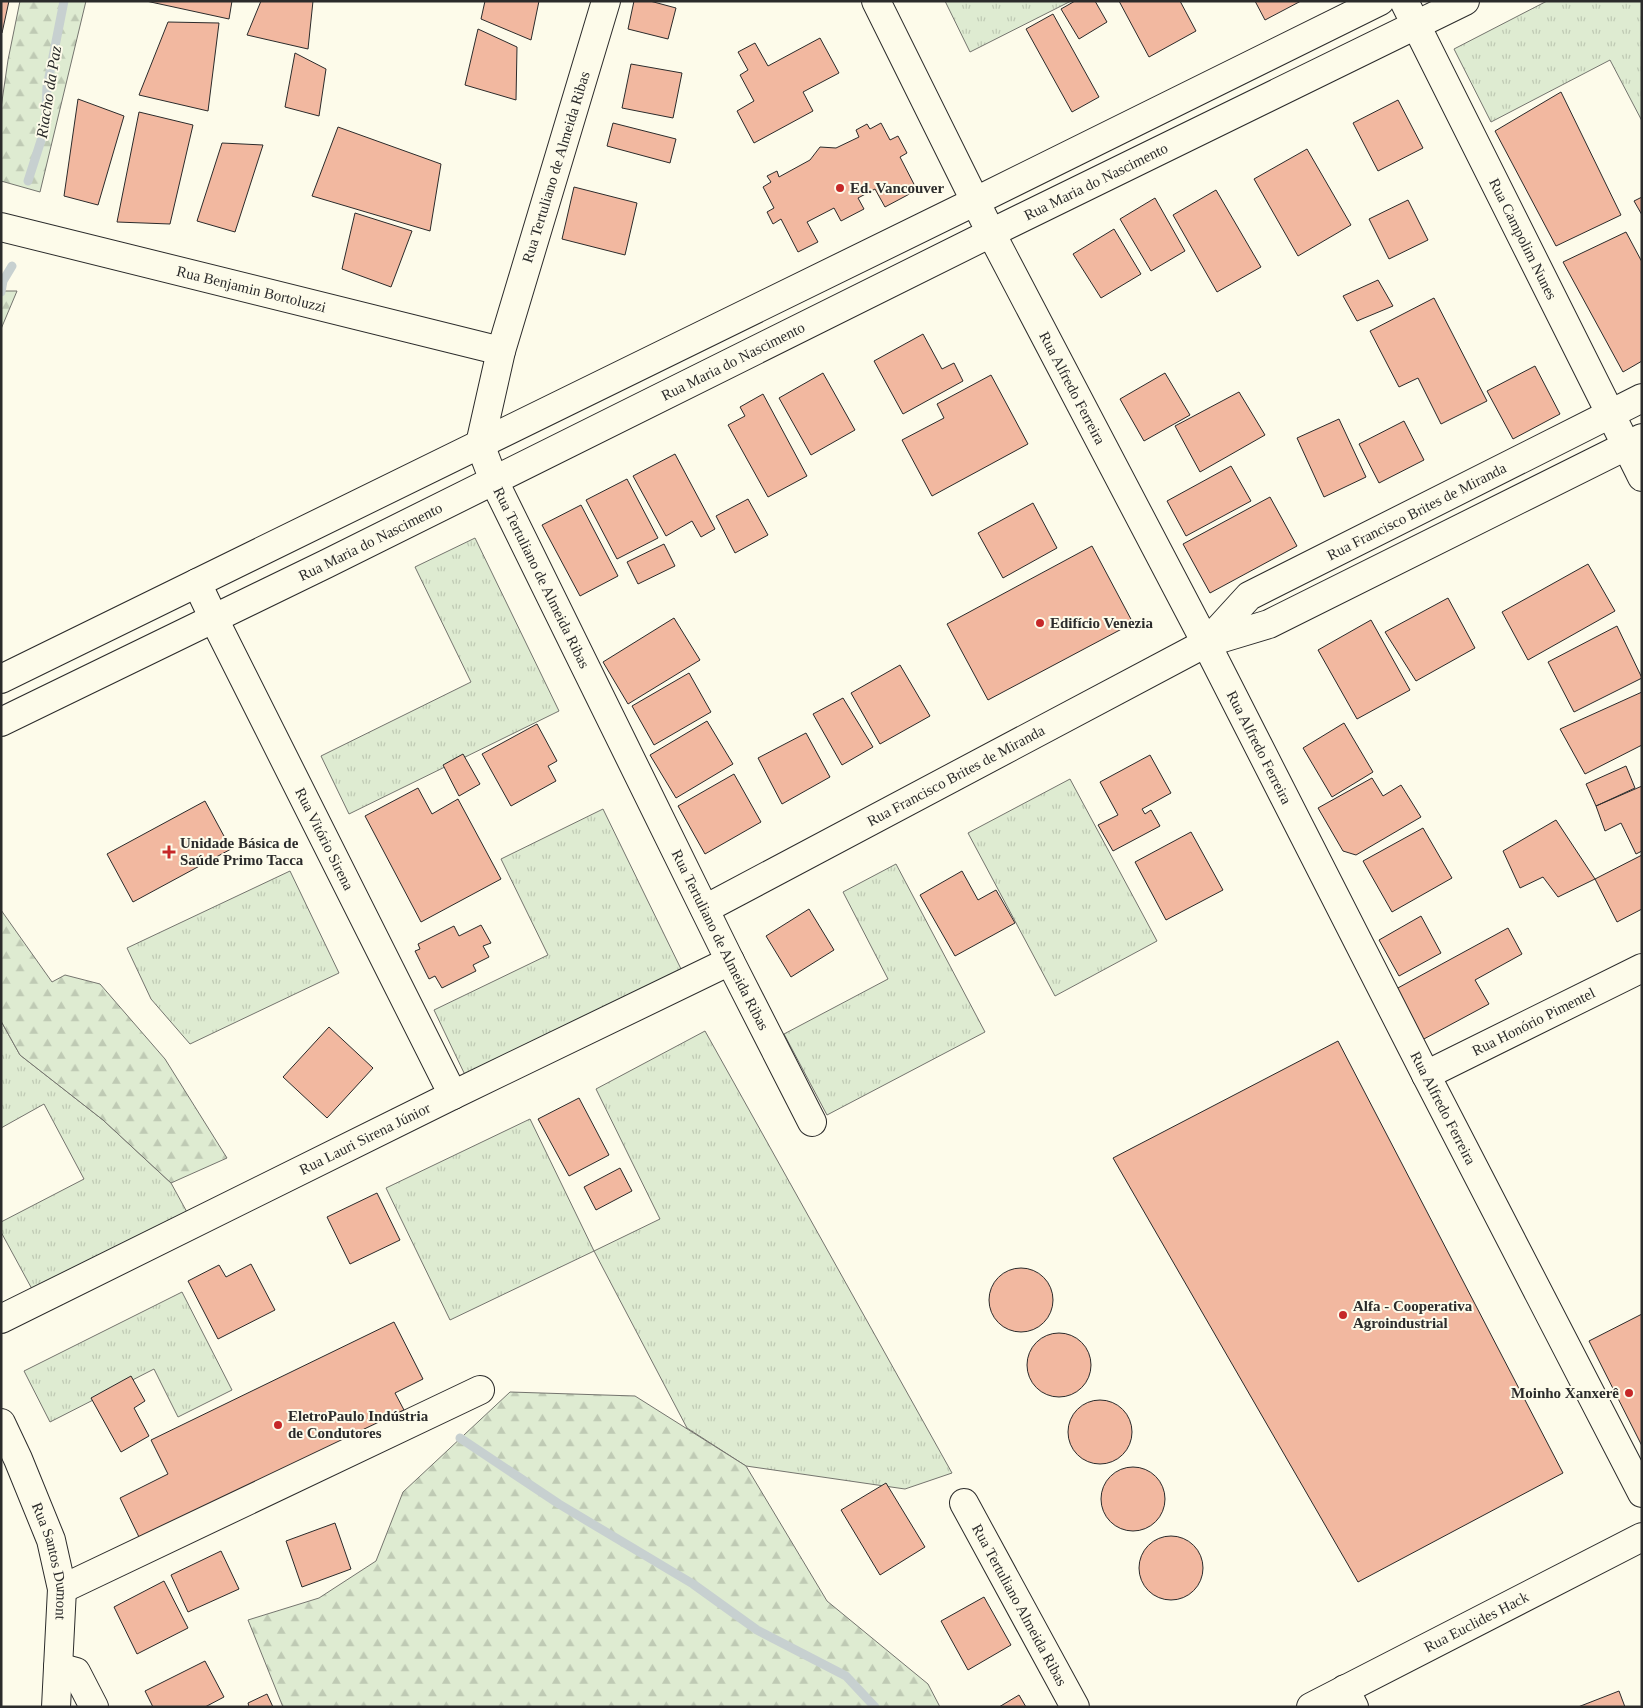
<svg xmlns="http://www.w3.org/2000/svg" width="1643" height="1708" font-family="'Times New Roman',serif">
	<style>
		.grass { fill: url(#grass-tufts); stroke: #74746e }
		.forest { fill: url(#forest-firs); stroke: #74746e }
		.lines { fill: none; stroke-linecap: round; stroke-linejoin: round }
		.stream { stroke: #c7d0d0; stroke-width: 9 }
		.building { fill: #f2b8a0; stroke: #2b2b2b }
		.street-casing { stroke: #2b2b2b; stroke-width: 30 }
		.secondary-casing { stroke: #2b2b2b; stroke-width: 30 }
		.street { stroke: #fdfbea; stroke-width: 28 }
		.secondary { stroke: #fdfbea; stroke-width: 28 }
		.poi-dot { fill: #c62828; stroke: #fdfbea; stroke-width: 2 }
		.labels { text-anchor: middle; stroke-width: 4; stroke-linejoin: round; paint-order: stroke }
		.street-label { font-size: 15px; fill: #2b2b2b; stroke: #fdfbea }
		.poi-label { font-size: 15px; font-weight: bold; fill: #2b2b2b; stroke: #fdfbea; text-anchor: start }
		.water-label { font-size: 16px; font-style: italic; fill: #2b2b2b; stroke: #fdfbea }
	</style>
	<defs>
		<pattern id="grass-tufts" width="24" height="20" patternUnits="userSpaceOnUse" patternTransform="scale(1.25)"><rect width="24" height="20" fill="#deebd1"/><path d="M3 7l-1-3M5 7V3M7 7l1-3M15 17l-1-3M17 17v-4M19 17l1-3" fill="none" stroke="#bfcab4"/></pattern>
		<pattern id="forest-firs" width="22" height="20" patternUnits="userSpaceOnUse" patternTransform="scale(1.25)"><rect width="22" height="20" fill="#deebd1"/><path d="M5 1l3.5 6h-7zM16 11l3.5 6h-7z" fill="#bfcab4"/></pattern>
	</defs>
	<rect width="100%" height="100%" fill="#fdfbea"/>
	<path class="grass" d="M 945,1 L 1071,1 L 970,52 Z
		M 1547,1 L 1642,1 L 1642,121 L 1610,60 L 1491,122 L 1454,49 Z
		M 475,538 L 559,711 L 349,814 L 321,756 L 471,682 L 415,567 Z
		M 1070,779 L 1157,941 L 1055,996 L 968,833 Z
		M 603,809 L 682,971 L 466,1077 L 434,1010 L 548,955 L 501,859 Z
		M 896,864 L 985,1032 L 827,1115 L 784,1034 L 888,979 L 843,892 Z
		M 290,871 L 339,973 L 190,1044 L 151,999 L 127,948 Z
		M 1,1021 L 20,1055 L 103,1120 L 171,1183 L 188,1214 L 32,1289 L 1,1232 L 1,1222 L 84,1179 L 44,1104 L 1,1128 Z
		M 705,1031 L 952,1473 L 905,1489 L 746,1466 L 687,1428 L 594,1251 L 450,1320 L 386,1188 L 530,1119 L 594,1251 L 660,1219 L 596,1089 Z
		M 182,1292 L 232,1390 L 178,1417 L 154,1369 L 50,1422 L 24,1371 Z"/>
	<path class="forest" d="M 20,1 L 86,1 L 40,192 L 1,181 L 1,108 L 8,60 Z
		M 1,291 L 17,291 L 1,329 Z
		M 1,910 L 52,982 L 65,975 L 100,984 L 165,1059 L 227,1158 L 171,1183 L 103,1120 L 20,1055 L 1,1021 Z
		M 510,1392 L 635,1396 L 746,1466 L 827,1601 L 928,1684 L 940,1707 L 283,1707 L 248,1620 L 319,1598 L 376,1561 L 403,1492 Z"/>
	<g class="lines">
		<path class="stream" d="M 28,181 L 45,128 L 47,87 L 64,1
			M 1,292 L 3,281 L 12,266
			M 460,1438 L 559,1504 L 693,1584 L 757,1630 L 846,1676 L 875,1707"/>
	</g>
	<path class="building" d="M 1,1 L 9,1 L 2,33 L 1,33 Z
		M 146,1 L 232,1 L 229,19 Z
		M 261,1 L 313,1 L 308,49 L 247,35 Z
		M 485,1 L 539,1 L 531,40 L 481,19 Z
		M 634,1 L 650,1 L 676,8 L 668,39 L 628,29 Z
		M 1075,1 L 1095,1 L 1107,22 L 1079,39 L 1061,9 Z
		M 1119,1 L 1180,1 L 1196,31 L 1149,57 Z
		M 1255,1 L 1301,1 L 1265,20 Z
		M 1053,14 L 1099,97 L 1072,112 L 1026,29 Z
		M 168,22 L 219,23 L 208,111 L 139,95 Z
		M 478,29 L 517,47 L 516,100 L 465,85 Z
		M 820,38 L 839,73 L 803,92 L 813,111 L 754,143 L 737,111 L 754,101 L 740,75 L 748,70 L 738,52 L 755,43 L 768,66 Z
		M 295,53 L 326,69 L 319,116 L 285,107 Z
		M 631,64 L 682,73 L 673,118 L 622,108 Z
		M 1561,92 L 1621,215 L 1556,246 L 1495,131 Z
		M 78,99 L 124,116 L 98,205 L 64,196 Z
		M 1398,100 L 1423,148 L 1378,171 L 1353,123 Z
		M 139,112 L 193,125 L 170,224 L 117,222 Z
		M 613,123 L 676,139 L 670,163 L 607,146 Z
		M 881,123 L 890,140 L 898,136 L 907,153 L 900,157 L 917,190 L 885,207 L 875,189 L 858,198 L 864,209 L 841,221 L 834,208 L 807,222 L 818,242 L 798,252 L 781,219 L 773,224 L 767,212 L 774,208 L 763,187 L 771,182 L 767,176 L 777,171 L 779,177 L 810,160 L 820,147 L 836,148 L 859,137 L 856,130 L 867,124 L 870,129 Z
		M 338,127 L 441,164 L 430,231 L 312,196 Z
		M 222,143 L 263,145 L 235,232 L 197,221 Z
		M 1307,149 L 1351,225 L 1298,256 L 1254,179 Z
		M 574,187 L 637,203 L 625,255 L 562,239 Z
		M 1216,190 L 1261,267 L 1217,292 L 1173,215 Z
		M 1642,197 L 1642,215 L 1634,201 Z
		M 1155,198 L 1185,251 L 1151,271 L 1120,219 Z
		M 1408,200 L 1428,240 L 1389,259 L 1369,219 Z
		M 355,213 L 412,231 L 391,287 L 342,269 Z
		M 1114,229 L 1141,274 L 1101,298 L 1073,254 Z
		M 1626,232 L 1642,262 L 1642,361 L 1623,372 L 1563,262 Z
		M 1378,280 L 1393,306 L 1357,321 L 1343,296 Z
		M 1434,298 L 1487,401 L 1441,424 L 1418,378 L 1399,387 L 1370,331 Z
		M 923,334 L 942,369 L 954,363 L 963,381 L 903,414 L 874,361 Z
		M 1535,366 L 1560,414 L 1513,439 L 1487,391 Z
		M 823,373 L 855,430 L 811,455 L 779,398 Z
		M 1165,373 L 1190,415 L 1144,441 L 1120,399 Z
		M 991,375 L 1028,444 L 932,496 L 902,440 L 944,418 L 937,404 Z
		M 1239,392 L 1265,435 L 1200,472 L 1175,426 Z
		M 763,394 L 807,476 L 768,497 L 728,425 L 745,416 L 740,407 Z
		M 1339,419 L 1366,477 L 1324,497 L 1297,438 Z
		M 1404,421 L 1424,460 L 1379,483 L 1359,444 Z
		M 675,454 L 715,529 L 701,537 L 692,521 L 666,536 L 633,476 Z
		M 1231,466 L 1251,501 L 1186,536 L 1167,501 Z
		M 627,479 L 658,538 L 617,559 L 586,500 Z
		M 1270,497 L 1297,546 L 1210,593 L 1183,544 Z
		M 748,499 L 768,535 L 735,553 L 716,516 Z
		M 1033,503 L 1057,548 L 1003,578 L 978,533 Z
		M 581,505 L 618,576 L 580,596 L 542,525 Z
		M 664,544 L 675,566 L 638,584 L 627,562 Z
		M 1092,546 L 1133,623 L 988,700 L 947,624 Z
		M 1588,564 L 1615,611 L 1528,660 L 1502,612 Z
		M 1448,598 L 1475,648 L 1416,681 L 1385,632 Z
		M 674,618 L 700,660 L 628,704 L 603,662 Z
		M 1371,620 L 1410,690 L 1357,719 L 1318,650 Z
		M 1617,626 L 1642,678 L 1574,712 L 1548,662 Z
		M 900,665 L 930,716 L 880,744 L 851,693 Z
		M 689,673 L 711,712 L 654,745 L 632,706 Z
		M 1642,692 L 1642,745 L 1585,774 L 1560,729 Z
		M 843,698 L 873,747 L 842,765 L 813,714 Z
		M 707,721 L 733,764 L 676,798 L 650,755 Z
		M 1344,723 L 1373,772 L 1332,797 L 1303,748 Z
		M 537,724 L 557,761 L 548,766 L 556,781 L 511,806 L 482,754 Z
		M 806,733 L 830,777 L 782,804 L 758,758 Z
		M 463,754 L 480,784 L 459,796 L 443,765 Z
		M 1150,755 L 1171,793 L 1142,809 L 1145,814 L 1151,810 L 1160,826 L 1113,851 L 1098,825 L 1118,815 L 1100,782 Z
		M 1626,766 L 1635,788 L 1596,806 L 1586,784 Z
		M 734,774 L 761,822 L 705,854 L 678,806 Z
		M 1372,778 L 1383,796 L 1401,785 L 1421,817 L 1356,855 L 1343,851 L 1318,808 Z
		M 1642,786 L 1642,851 L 1636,854 L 1621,823 L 1605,831 L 1596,806 Z
		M 418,788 L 432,814 L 458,799 L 501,879 L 421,922 L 365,816 Z
		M 205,801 L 231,849 L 133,902 L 107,854 Z
		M 1556,820 L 1595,879 L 1558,897 L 1543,877 L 1520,888 L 1503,851 Z
		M 1423,828 L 1452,878 L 1392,912 L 1363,861 Z
		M 1191,832 L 1223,890 L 1166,920 L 1135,862 Z
		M 1642,855 L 1642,909 L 1617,922 L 1595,879 Z
		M 962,871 L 978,900 L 996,890 L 1015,923 L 955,956 L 920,895 Z
		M 809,909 L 834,950 L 791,977 L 766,936 Z
		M 1421,916 L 1441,953 L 1399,976 L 1379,940 Z
		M 481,925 L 491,943 L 483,946 L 489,957 L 473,965 L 476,971 L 442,988 L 435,976 L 429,979 L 415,951 L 420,949 L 418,944 L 454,926 L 459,936 Z
		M 1508,928 L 1522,954 L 1475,980 L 1489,1004 L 1422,1040 L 1396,989 Z
		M 329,1027 L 373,1068 L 327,1118 L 283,1077 Z
		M 1338,1041 L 1563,1473 L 1358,1582 L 1113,1158 Z
		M 579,1098 L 609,1155 L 569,1176 L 538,1119 Z
		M 620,1168 L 632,1191 L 596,1210 L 584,1187 Z
		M 377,1193 L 400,1240 L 350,1264 L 327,1217 Z
		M 251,1264 L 275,1310 L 218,1339 L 188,1281 L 219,1265 L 226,1277 Z
		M989 1300a32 32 0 1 1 64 0a32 32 0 1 1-64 0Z
		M 1642,1314 L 1642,1446 L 1589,1341 Z
		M 394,1322 L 423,1379 L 395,1393 L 404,1410 L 140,1539 L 120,1498 L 168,1474 L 151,1440 Z
		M1027 1365a32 32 0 1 1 64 0a32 32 0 1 1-64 0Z
		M 131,1376 L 145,1401 L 134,1408 L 149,1436 L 121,1452 L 91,1398 Z
		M1068 1432a32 32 0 1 1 64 0a32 32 0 1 1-64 0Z
		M1101 1499a32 32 0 1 1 64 0a32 32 0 1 1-64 0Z
		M 886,1483 L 925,1547 L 880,1575 L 841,1510 Z
		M 335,1523 L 351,1569 L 302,1587 L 286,1541 Z
		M1139 1568a32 32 0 1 1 64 0a32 32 0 1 1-64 0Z
		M 221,1551 L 239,1589 L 188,1612 L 171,1575 Z
		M 164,1581 L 188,1628 L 137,1654 L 114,1607 Z
		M 984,1597 L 1011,1645 L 968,1670 L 941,1621 Z
		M 205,1661 L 224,1697 L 205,1707 L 153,1707 L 145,1691 Z
		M 1619,1691 L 1625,1707 L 1578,1707 Z
		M 267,1694 L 273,1707 L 249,1707 L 248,1703 Z
		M 1019,1695 L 1026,1707 L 999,1707 Z"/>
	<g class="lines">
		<defs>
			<g id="street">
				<path id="s1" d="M 606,1 L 501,351 L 480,444 L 494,481 L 730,961 L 812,1122"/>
				<path id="s2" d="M 876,1 L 991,233 L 1206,643 L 1426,1075 L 1642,1493"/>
				<path id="s3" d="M 1404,1 L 1642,477"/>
				<path id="s4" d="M 1,227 L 501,351"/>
				<path id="s5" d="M 197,583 L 214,619 L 453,1095"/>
				<path id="s6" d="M 1207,642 L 1249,596 L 1642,398"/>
				<path d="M 1,679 L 976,201 L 1380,1"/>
				<path id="s7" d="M 1,722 L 326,564 L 991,233 L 1465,1"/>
				<path id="s8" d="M 705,909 L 1206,643 L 1269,624 L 1642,438"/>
				<path id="s9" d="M 1426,1075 L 1642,968"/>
				<path id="s10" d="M 1,1319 L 453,1095 L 730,961"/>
				<path id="s11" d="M 964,1503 L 1075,1707"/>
				<path d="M 62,1589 L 480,1390"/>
				<path d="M 58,1667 L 76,1672 L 94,1707"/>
				<path d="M 1345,1689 L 1354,1707"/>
			</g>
			<g id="secondary">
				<path id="s12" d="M 1,1423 L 18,1459 L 51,1540 L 62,1589 L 56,1707"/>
				<path id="s13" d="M 1311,1707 L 1642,1537"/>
			</g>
		</defs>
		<use href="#street" class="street-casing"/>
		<use href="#secondary" class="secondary-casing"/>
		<use href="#street" class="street"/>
		<use href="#secondary" class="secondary"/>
	</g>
	<g class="poi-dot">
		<circle cx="840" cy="188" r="5"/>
		<circle cx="1040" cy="623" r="5"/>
		<path d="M166.5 844.5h5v5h5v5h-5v5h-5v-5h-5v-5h5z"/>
		<circle cx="1343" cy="1315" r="5"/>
		<circle cx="1629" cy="1393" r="5"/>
		<circle cx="278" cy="1425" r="5"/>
	</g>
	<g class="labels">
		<g class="street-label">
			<text transform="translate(556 167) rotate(-73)" y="5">Rua Tertuliano de Almeida Ribas</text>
			<text dy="5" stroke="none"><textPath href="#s7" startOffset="1221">Rua Maria do Nascimento</textPath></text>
			<text dy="5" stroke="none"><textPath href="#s3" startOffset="266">Rua Campolim Nunes</textPath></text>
			<text dy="5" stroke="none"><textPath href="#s4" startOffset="258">Rua Benjamin Bortoluzzi</textPath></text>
			<text dy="5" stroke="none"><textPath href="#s7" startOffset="816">Rua Maria do Nascimento</textPath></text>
			<text dy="5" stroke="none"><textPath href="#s2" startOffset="434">Rua Alfredo Ferreira</textPath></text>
			<text dy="5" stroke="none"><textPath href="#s6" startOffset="250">Rua Francisco Brites de Miranda</textPath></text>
			<text dy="5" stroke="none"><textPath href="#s7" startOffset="411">Rua Maria do Nascimento</textPath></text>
			<text dy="5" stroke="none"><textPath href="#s1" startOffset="608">Rua Tertuliano de Almeida Ribas</textPath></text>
			<text dy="5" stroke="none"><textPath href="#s2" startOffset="839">Rua Alfredo Ferreira</textPath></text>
			<text dy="5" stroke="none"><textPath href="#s8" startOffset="284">Rua Francisco Brites de Miranda</textPath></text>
			<text dy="5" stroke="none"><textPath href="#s5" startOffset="286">Rua Vitório Sirena</textPath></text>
			<text dy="5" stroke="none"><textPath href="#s1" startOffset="1012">Rua Tertuliano de Almeida Ribas</textPath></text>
			<text dy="5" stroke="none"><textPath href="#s9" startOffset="120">Rua Honório Pimentel</textPath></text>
			<text dy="5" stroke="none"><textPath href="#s2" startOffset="1244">Rua Alfredo Ferreira</textPath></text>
			<text dy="5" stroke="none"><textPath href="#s10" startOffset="406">Rua Lauri Sirena Júnior</textPath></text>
			<text dy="5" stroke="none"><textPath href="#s12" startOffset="148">Rua Santos Dumont</textPath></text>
			<text dy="5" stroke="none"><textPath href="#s11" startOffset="116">Rua Tertuliano Almeida Ribas</textPath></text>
			<text dy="5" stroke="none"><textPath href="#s13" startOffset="186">Rua Euclides Hack</textPath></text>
		</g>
		<g class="poi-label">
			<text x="850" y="193">Ed. Vancouver</text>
			<text x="1050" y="628">Edifício Venezia</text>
			<text x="180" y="848">Unidade Básica de<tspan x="180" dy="17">Saúde Primo Tacca</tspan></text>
			<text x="1353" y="1311">Alfa - Cooperativa<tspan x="1353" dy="17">Agroindustrial</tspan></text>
			<text x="1619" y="1398" text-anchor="end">Moinho Xanxerê</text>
			<text x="288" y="1421">EletroPaulo Indústria<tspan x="288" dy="17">de Condutores</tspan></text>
		</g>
		<g class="water-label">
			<text transform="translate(48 92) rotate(-81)" y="6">Riacho da Paz</text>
		</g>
	</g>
	<rect width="1643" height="1708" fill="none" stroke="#2b2b2b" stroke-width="5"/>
</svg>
